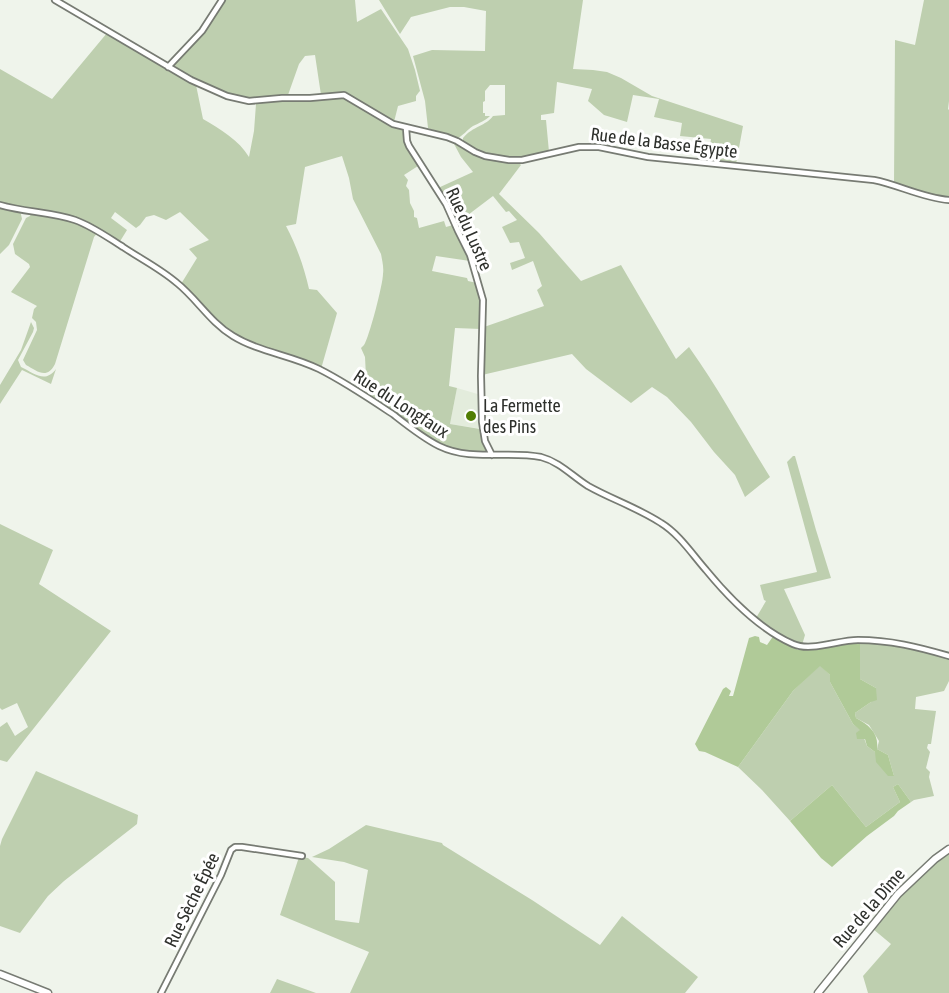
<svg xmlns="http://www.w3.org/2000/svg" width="949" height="993" font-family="'Asap Condensed',sans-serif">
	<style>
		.built { fill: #e3ecdc }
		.green { fill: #becfaf }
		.forest { fill: #b0ca98 }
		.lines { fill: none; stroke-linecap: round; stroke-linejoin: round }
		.minor-casing { stroke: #777b73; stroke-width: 8 }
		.tertiary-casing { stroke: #777b73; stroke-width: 9 }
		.minor { stroke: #fff; stroke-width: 4.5 }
		.tertiary { stroke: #fff; stroke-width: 6 }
		.poi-dot { fill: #517e04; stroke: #fff; stroke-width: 2 }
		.labels { text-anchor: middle; stroke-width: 6; stroke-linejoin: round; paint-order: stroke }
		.street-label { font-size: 18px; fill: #2e302c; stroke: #fff }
		.poi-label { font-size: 18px; fill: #2e302c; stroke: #fff; text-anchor: start }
	</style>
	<rect width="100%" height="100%" fill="#eff4eb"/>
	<path class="built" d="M 457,388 L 481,395 L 482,429 L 450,424 Z"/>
	<path class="green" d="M 223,0 L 355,0 L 357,22 L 381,9 L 408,49 L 415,70 L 420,91 L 419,92 L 416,96 L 416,101 L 398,106 L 394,122 L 376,113 L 348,95 L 335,93 L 321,95 L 315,55 L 305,56 L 299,64 L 288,95 C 276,96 263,100 250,99 C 235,98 180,78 174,64 L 194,42 Z
		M 379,0 L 583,0 L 573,69 L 593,70 L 607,72 L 621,78 L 652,96 L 743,126 L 736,164 L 708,161 L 711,139 L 680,136 L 682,123 L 654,117 L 659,99 L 633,95 L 627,122 L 604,115 L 588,101 L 592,89 L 557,82 L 554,113 L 541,115 L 541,120 L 546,120 L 549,152 C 515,160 493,161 463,142 L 463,138 C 473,126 486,126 493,116 L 505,115 L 505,85 L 490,85 L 485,91 L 485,101 L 483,102 L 483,113 L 485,113 L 485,116 L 490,116 C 485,121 479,123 473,126 C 467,130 463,136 456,139 L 428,128 L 425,101 L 413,56 L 432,50 L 485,51 L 486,11 L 464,7 L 450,7 L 411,17 L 400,34 Z
		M 924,0 L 949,0 L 949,101 L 948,109 L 949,110 L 949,198 L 927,194 L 894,183 L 895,40 L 915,45 Z
		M 107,33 L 196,85 L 203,119 C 220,129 239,140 249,157 L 254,131 L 256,104 L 283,99 L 342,97 L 351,101 L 386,122 L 402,129 L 406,144 L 418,166 L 404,175 L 408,180 L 406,186 L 409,190 L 410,203 L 414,211 L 414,217 L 417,218 L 419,228 L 444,221 L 446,227 L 453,225 L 470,261 L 436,256 L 432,271 L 467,278 L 468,281 L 477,283 L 481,300 L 481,329 L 455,328 L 449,386 L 457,388 L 450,424 L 480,429 L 484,444 L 486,448 L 485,453 C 451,462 395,415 367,396 L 365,357 L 361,348 C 362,347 363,346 364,345 C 369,338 383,284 383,274 C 384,267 382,260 381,254 L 353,199 L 349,178 L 342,156 L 305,167 L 296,224 L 286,226 C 297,247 304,267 309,289 L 317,290 L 337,313 L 321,369 L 257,346 L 224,329 L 181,284 L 197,258 L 189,249 L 209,240 L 180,212 L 166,220 L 154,215 L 146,217 L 140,225 L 136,228 L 115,212 L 111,218 L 127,230 L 119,243 L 81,221 L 0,203 L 0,69 L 52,99 Z
		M 453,142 L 478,155 L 497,160 L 519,163 L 521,165 L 499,194 L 539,233 L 581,281 L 621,265 L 676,359 L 689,347 C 719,389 743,434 770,477 L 745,497 L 735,475 L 714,452 L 691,422 L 667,397 L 652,387 L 631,403 L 586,369 L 572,354 L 482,375 L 484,327 L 544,306 L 537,290 L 542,286 L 533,261 L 512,270 L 510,263 L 525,258 L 519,242 L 510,243 L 502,227 L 517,220 L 509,211 L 506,212 L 493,196 L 456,224 L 438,188 L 473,172 L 461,157 Z
		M 0,206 L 20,210 L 22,219 L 9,245 L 0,254 Z
		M 32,212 L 77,222 L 98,232 L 94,237 L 55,364 C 47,380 37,371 26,365 L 23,360 L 37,330 L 36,322 L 32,318 L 34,309 L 37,306 L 11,292 L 30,267 L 29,264 L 15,254 L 13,244 L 26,218 L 30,216 Z
		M 31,322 L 34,328 L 33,332 L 18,360 L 21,367 C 34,373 45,384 56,369 L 51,384 L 22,370 L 0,404 L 0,385 L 21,350 Z
		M 793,456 L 795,456 L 816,530 L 831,578 L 784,589 L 805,635 L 802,645 C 785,642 769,628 756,618 L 766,601 L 764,600 L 760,585 L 817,572 L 787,462 Z
		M 0,524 L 53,550 L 39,584 L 111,631 L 7,762 L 0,760 L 0,727 L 7,722 L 15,736 L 28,727 L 17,703 L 2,710 L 0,708 Z
		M 860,642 L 897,644 L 949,657 L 949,681 L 944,691 L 916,697 L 915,709 L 936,711 L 931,744 L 928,744 L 927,748 L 930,752 L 926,768 L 930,772 L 929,777 L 934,796 L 914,800 L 911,802 L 898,784 L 893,787 L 900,802 L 866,827 L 832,785 L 790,821 L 762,790 L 738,767 L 793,691 L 820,665 L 830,675 L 830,682 L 853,724 L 861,730 L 867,746 L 875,752 L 894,776 L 888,755 L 877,749 L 879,741 L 869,725 L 856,718 L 855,713 L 871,702 L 876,688 L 860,679 Z
		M 36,771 L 138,815 L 137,824 L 64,881 L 48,896 L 20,933 L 0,926 L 0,846 L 2,839 Z
		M 366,825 L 442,843 L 443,845 L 532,900 L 600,945 L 622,916 L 698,977 L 685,993 L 350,993 L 369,952 L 280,915 L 299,857 L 308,858 L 335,882 L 335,920 L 359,923 L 368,870 L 344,862 L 312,857 L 329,849 Z
		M 949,851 L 949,993 L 868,993 L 863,976 L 891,944 L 873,929 L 908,886 Z
		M 277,979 L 316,993 L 270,993 Z"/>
	<path class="forest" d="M 774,635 L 798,650 L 835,643 L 860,642 L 860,679 L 876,688 L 877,700 L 871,702 L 855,713 L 856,718 C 869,725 879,733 877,749 L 888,755 L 894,776 L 888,776 L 876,762 L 875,752 L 867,746 L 865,739 L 857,739 L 856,733 L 860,730 L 853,724 L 830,682 L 830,675 L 820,666 L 793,691 L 738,767 L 705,752 L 699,751 L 695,744 L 723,689 L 726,687 L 731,691 L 729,696 L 733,696 L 749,638 L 755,636 L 759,637 L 760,642 L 767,645 Z
		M 898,784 L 911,802 L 898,811 L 894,816 L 867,836 L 832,867 L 821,858 L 790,821 L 832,785 L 866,827 L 900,802 L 893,787 Z"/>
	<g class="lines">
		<defs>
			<path id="minor" d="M 55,0 L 191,80 L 227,96 L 249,101 L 282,98 L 310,98 L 344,95 L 393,124 L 447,137 L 457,141 L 475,152 L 485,156 L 509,160 L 522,160 L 579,147 L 599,147 L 648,157 L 874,180 C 899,185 923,198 949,200
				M 168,67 L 202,31 L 222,0
				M 406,128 L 407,141 L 409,146 L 446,204 L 458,231 L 470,255 L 483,300 L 481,376 L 482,422 L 485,441 L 492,455
				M 0,205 C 24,212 51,212 75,220 C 92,226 107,237 123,247 C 141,259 161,269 177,283 C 197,299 210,322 233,336 C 259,352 291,355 319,369 C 345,382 370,399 394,415 C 408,426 423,438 439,446 C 472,462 507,450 541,457 C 560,462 572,476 588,486 C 611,499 638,508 661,523 C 679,534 692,554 706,570 C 729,598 759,629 793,644 C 811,652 838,640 858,640 C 890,640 918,647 949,656
				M 161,993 L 221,875 L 231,850 L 235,847 L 242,847 L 302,856"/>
			<path id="tertiary" d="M 0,974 L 48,993
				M 818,993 L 898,894 L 935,859 L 949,849"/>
		</defs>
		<use href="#minor" class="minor-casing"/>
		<use href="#tertiary" class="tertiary-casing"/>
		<use href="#minor" class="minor"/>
		<use href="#tertiary" class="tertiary"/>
	</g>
	<circle class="poi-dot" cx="471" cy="416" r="6"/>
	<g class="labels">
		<g class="street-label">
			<text transform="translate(664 143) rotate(7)" y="6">Rue de la Basse Égypte</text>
			<text transform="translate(469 229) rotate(66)" y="6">Rue du Lustre</text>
			<text transform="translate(401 404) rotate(33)" y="6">Rue du Longfaux</text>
			<text transform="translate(192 900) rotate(-64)" y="6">Rue Sèche Épée</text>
			<text transform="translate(869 908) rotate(-49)" y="6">Rue de la Dîme</text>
		</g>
		<g class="poi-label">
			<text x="483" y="412">La Fermette<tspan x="483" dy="21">des Pins</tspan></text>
		</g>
	</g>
</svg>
